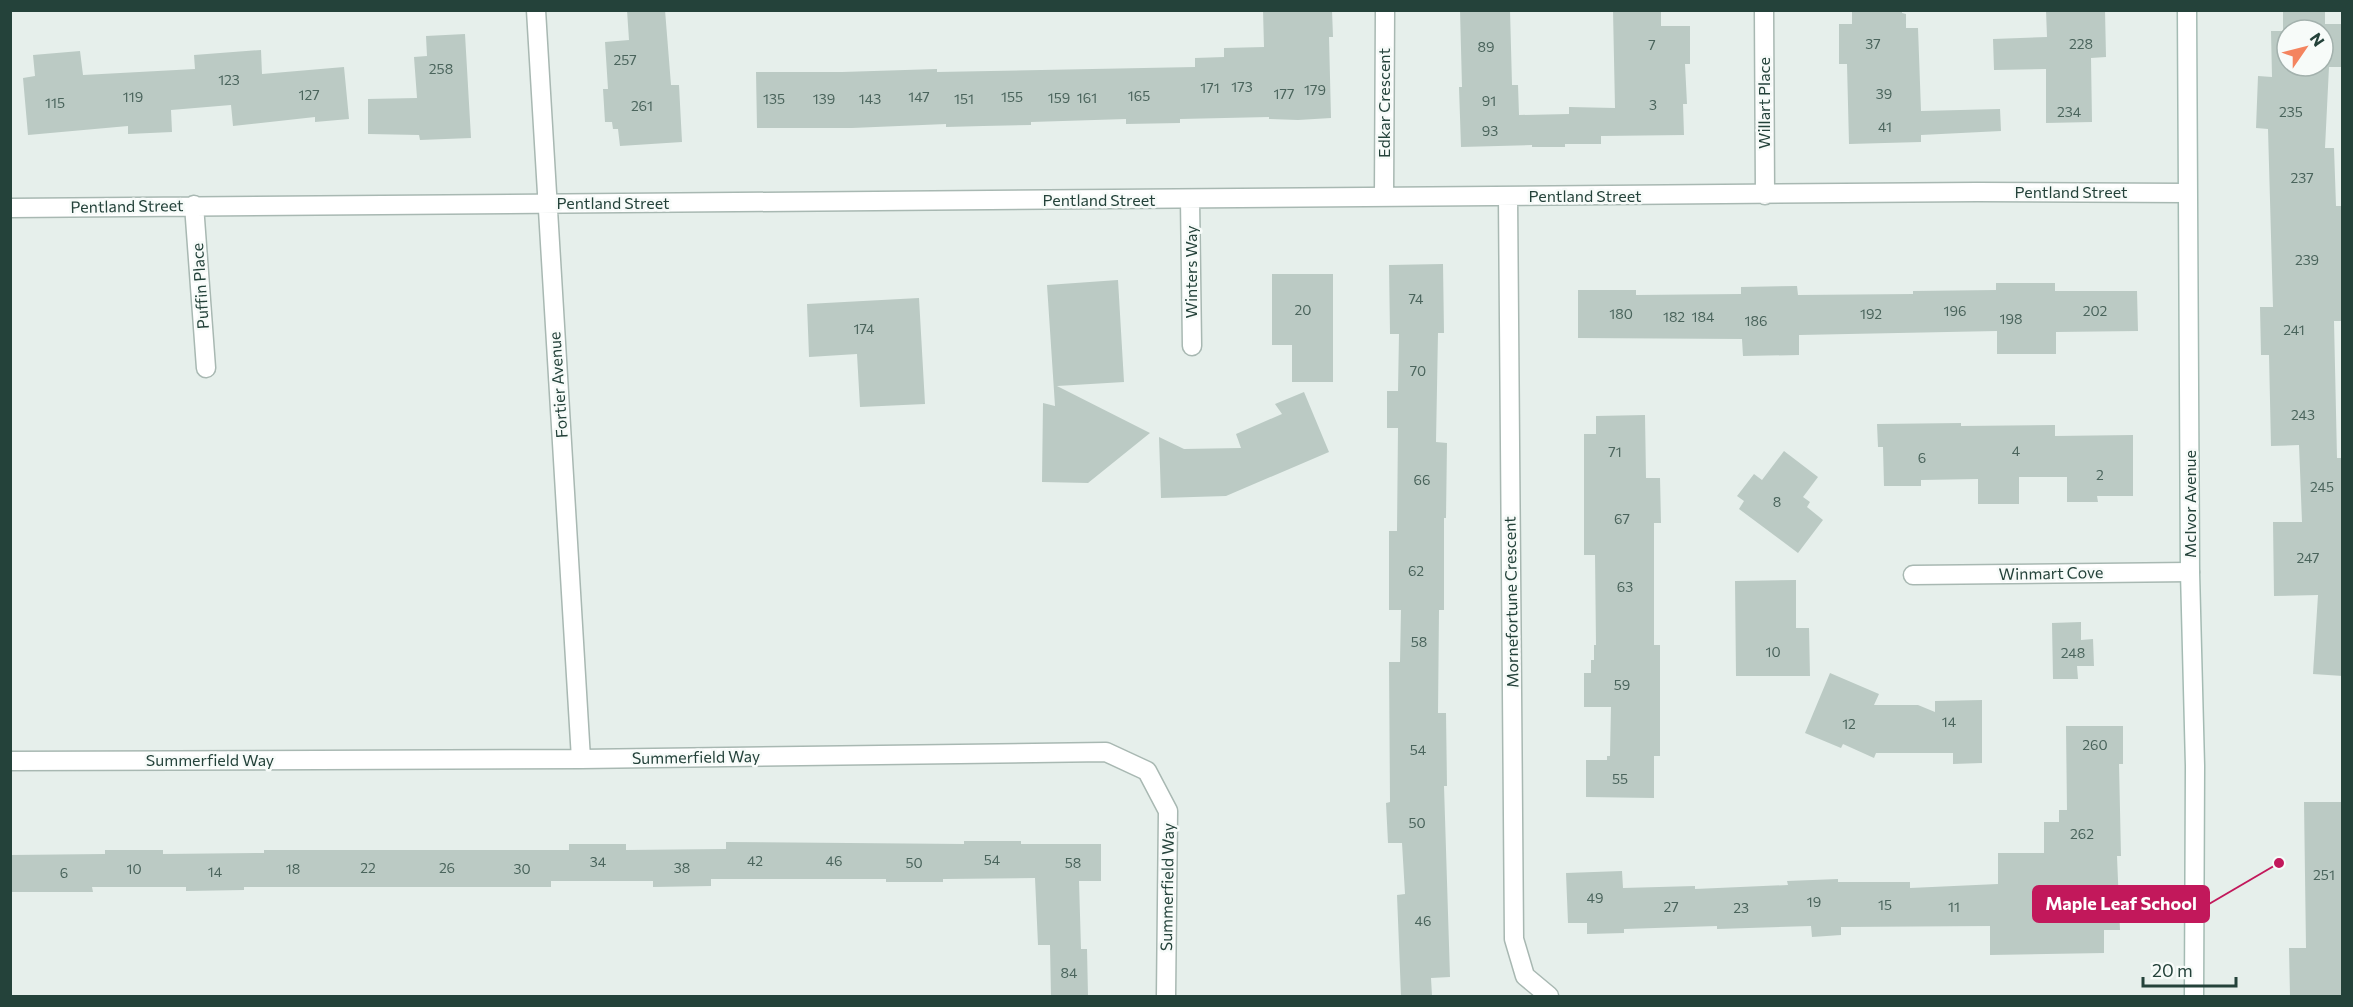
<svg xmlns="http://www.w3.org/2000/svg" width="2353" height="1007" font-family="Commissioner,sans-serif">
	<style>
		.building { fill: #bbcac4; fill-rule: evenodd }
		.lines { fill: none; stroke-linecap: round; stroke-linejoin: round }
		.street-casing { stroke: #a8b8b2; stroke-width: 21 }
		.secondary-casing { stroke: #a4bbb3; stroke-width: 21 }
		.street { stroke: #fff; stroke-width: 18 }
		.secondary { stroke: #fff; stroke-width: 18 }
		.labels { text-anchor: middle; stroke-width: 5; stroke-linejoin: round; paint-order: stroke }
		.number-label { font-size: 14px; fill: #4a645c }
		.street-label { font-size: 16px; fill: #24423a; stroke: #f7fbf9 }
		.leader { fill: none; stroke: #c2185b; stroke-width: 2 }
		.callout-dot { fill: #c2185b; stroke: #f7fbf9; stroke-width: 2 }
		.callout { fill: #c2185b; stroke: #c2185b; stroke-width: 2 }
		.callout-label { font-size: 18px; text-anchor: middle; font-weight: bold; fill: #fff }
	</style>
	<rect width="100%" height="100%" fill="#e6efeb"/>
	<path class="building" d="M 627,10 L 665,10 L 671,85 L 679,85 L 682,142 L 620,146 L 618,129 L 613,129 L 612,122 L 605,122 L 603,89 L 608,89 L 605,42 L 629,40 Z
		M 1263,10 L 1332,10 L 1333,37 L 1329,37 L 1331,118 L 1298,120 L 1269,119 L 1269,117 L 1180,119 L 1180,123 L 1126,124 L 1126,119 L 1031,122 L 1031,125 L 983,126 L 946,127 L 946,124 L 852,128 L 757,128 L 756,72 L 842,72 L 937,69 L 937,72 L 1195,67 L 1195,58 L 1224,57 L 1224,48 L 1264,47 Z
		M 1460,10 L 1510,10 L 1512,85 L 1518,85 L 1519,115 L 1569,114 L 1569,107 L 1615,108 L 1613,10 L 1661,10 L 1661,26 L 1690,26 L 1690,64 L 1685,64 L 1687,104 L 1683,104 L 1684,135 L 1601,136 L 1601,144 L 1565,144 L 1565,147 L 1532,147 L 1532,145 L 1461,147 L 1459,87 L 1462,87 Z
		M 1852,10 L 1902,10 L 1902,13 L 1906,14 L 1906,28 L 1918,28 L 1921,111 L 2000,109 L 2001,131 L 1921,135 L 1921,142 L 1849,144 L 1847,64 L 1839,64 L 1839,24 L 1852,24 Z
		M 2046,10 L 2105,10 L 2106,57 L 2091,58 L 2092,122 L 2046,123 L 2046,69 L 1994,70 L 1993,39 L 2047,37 Z
		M 2283,10 L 2325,10 L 2325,24 L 2343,24 L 2343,67 L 2329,67 L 2325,148 L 2334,148 L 2336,206 L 2343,206 L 2343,321 L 2334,321 L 2337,458 L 2343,458 L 2343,676 L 2313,674 L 2318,595 L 2274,596 L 2273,522 L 2302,522 L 2299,445 L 2271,446 L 2269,355 L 2261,355 L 2260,307 L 2273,307 L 2268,129 L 2256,128 L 2258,76 L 2272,77 L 2271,31 L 2283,31 ZM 2287,30 L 2323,30 L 2323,66 L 2287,66 Z
		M 465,34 L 471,138 L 420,140 L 419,135 L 368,134 L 368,99 L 417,98 L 414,57 L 427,56 L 426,36 Z
		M 261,50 L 262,74 L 344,67 L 349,119 L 315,122 L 315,117 L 233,126 L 231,105 L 171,110 L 172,132 L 128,134 L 128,126 L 28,135 L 23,78 L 35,76 L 33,55 L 80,51 L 83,75 L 195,69 L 194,55 Z
		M 1443,264 L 1444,333 L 1438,333 L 1436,442 L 1447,443 L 1446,518 L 1444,518 L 1444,610 L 1439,610 L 1438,713 L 1446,713 L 1447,786 L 1444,786 L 1450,977 L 1431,978 L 1432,996 L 1401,996 L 1397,895 L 1405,894 L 1402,843 L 1388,843 L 1386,803 L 1390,802 L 1389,662 L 1400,662 L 1401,610 L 1389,610 L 1389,531 L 1397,531 L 1398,428 L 1387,428 L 1387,391 L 1398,391 L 1399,334 L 1390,334 L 1389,265 Z
		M 1272,274 L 1333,274 L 1333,382 L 1292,382 L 1292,345 L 1272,345 Z
		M 1118,280 L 1124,382 L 1057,386 L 1150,433 L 1088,483 L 1042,482 L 1043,403 L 1055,406 L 1047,285 Z
		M 1996,283 L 2055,283 L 2055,291 L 2137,291 L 2138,331 L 2056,332 L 2056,354 L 1997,354 L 1997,331 L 1799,335 L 1799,355 L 1743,356 L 1742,339 L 1578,338 L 1578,290 L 1636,290 L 1636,295 L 1741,294 L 1741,287 L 1797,286 L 1798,295 L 1913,294 L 1913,291 L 1996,290 Z
		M 919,298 L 925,404 L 860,407 L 857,354 L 809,357 L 807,304 Z
		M 1304,392 L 1329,452 L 1226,496 L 1161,498 L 1159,437 L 1184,449 L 1241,448 L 1236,434 L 1282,414 L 1275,404 Z
		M 1645,415 L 1646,478 L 1660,478 L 1661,523 L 1654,523 L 1654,645 L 1660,645 L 1660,756 L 1654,756 L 1654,798 L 1586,797 L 1586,760 L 1607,760 L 1607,756 L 1610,756 L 1611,707 L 1584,707 L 1584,673 L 1591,673 L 1591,660 L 1594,660 L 1594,645 L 1596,645 L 1595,555 L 1584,555 L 1584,434 L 1596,434 L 1596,416 Z
		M 1961,423 L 1961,426 L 2055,425 L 2055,436 L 2133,435 L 2133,496 L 2097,496 L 2098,502 L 2067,502 L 2067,477 L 2019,477 L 2019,504 L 1978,504 L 1978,479 L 1921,480 L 1921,486 L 1884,486 L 1883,447 L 1878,447 L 1877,424 Z
		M 1784,451 L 1818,477 L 1803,497 L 1810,502 L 1807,507 L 1823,520 L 1798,553 L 1739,509 L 1744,501 L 1737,496 L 1754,474 L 1762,480 Z
		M 1796,580 L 1796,628 L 1809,628 L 1810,676 L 1736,676 L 1735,581 Z
		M 2081,622 L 2081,640 L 2093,639 L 2094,666 L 2077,666 L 2078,679 L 2053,679 L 2052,623 Z
		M 1830,673 L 1879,694 L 1874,705 L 1918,705 L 1935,712 L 1935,701 L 1982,700 L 1982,763 L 1953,764 L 1953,753 L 1876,753 L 1874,758 L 1843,744 L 1841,748 L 1805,733 Z
		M 2066,726 L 2123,726 L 2123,764 L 2119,764 L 2121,856 L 2117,856 L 2120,930 L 2104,930 L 2104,953 L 1990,955 L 1990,926 L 1841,927 L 1841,935 L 1812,937 L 1811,926 L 1717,929 L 1717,926 L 1624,929 L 1624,933 L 1587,934 L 1587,923 L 1568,923 L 1566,873 L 1622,871 L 1623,888 L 1695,886 L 1695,889 L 1788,885 L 1787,881 L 1838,879 L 1838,882 L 1910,882 L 1910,888 L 1998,884 L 1998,853 L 2044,853 L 2044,822 L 2059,822 L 2059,810 L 2067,810 Z
		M 2304,802 L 2343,802 L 2343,996 L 2290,996 L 2289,948 L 2306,948 Z
		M 964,841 L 1021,841 L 1021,844 L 1101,844 L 1101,881 L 1079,881 L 1081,949 L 1087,949 L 1088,996 L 1051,996 L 1050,945 L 1038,945 L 1035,878 L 943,879 L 943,882 L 886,882 L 886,879 L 711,879 L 711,886 L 653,887 L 653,881 L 551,881 L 551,887 L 244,887 L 244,890 L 186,891 L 186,887 L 92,887 L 93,892 L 10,892 L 10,855 L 105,854 L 105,850 L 163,850 L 163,854 L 264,853 L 264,850 L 569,850 L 569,844 L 626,844 L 626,850 L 726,849 L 726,842 L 964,844 Z"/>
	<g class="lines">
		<defs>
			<path id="street" d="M 536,10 L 581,759
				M 1764,10 L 1765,195
				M 1384,196 L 1385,10
				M 1508,196 L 1514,939 L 1525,976 L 1549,996
				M 1190,199 L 1192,346
				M 194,205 L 206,368
				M 10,208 L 1977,192 L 2187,193
				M 1913,575 L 2190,572
				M 10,761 L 581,759 L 1106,752 L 1147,771 L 1168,811 L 1166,996"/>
			<path id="secondary" d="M 2187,10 L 2190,572 L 2195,766 L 2194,996"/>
		</defs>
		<use href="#street" class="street-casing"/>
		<use href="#secondary" class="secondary-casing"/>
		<use href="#street" class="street"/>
		<use href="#secondary" class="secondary"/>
	</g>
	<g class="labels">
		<g class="number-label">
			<text x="1873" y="49">37</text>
			<text x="2081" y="49">228</text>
			<text x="1652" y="50">7</text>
			<text x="1486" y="52">89</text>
			<text x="625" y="65">257</text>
			<text x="441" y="74">258</text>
			<text x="229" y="85">123</text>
			<text x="1242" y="92">173</text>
			<text x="1210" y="93">171</text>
			<text x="1315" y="95">179</text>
			<text x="1284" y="99">177</text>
			<text x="1884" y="99">39</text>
			<text x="309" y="100">127</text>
			<text x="1139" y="101">165</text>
			<text x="133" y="102">119</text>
			<text x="919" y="102">147</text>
			<text x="1012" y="102">155</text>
			<text x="1059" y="103">159</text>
			<text x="1087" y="103">161</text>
			<text x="774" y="104">135</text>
			<text x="824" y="104">139</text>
			<text x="870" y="104">143</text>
			<text x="964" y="104">151</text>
			<text x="1489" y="106">91</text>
			<text x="55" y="108">115</text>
			<text x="1653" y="110">3</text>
			<text x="642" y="111">261</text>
			<text x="2069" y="117">234</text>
			<text x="2291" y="117">235</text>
			<text x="1885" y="132">41</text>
			<text x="1490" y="136">93</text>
			<text x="2302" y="183">237</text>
			<text x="2307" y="265">239</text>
			<text x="1416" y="304">74</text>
			<text x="1303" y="315">20</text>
			<text x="1955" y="316">196</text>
			<text x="2095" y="316">202</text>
			<text x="1621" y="319">180</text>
			<text x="1871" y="319">192</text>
			<text x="1674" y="322">182</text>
			<text x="1703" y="322">184</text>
			<text x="2011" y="324">198</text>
			<text x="1756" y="326">186</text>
			<text x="864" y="334">174</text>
			<text x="2294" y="335">241</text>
			<text x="1418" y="376">70</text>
			<text x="2303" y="420">243</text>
			<text x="2016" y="456">4</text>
			<text x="1615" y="457">71</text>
			<text x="1922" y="463">6</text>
			<text x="2100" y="480">2</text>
			<text x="1422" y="485">66</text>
			<text x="2322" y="492">245</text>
			<text x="1777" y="507">8</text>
			<text x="1622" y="524">67</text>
			<text x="2308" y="563">247</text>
			<text x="1416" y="576">62</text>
			<text x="1625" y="592">63</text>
			<text x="1419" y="647">58</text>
			<text x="1773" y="657">10</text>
			<text x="2073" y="658">248</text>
			<text x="1622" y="690">59</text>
			<text x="1949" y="727">14</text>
			<text x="1849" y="729">12</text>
			<text x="2095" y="750">260</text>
			<text x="1418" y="755">54</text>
			<text x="1620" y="784">55</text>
			<text x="1417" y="828">50</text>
			<text x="2082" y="839">262</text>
			<text x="992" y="865">54</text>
			<text x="755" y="866">42</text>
			<text x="834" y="866">46</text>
			<text x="598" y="867">34</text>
			<text x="914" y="868">50</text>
			<text x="1073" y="868">58</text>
			<text x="368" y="873">22</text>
			<text x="447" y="873">26</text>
			<text x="682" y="873">38</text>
			<text x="134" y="874">10</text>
			<text x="293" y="874">18</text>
			<text x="522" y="874">30</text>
			<text x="215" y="877">14</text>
			<text x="64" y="878">6</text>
			<text x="2324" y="880">251</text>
			<text x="1595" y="903">49</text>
			<text x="1814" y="907">19</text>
			<text x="1885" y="910">15</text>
			<text x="1671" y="912">27</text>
			<text x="1954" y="912">11</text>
			<text x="1741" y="913">23</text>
			<text x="1423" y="926">46</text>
			<text x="1069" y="978">84</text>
		</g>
		<g class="street-label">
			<text transform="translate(1384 103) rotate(-90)" y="6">Edkar Crescent</text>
			<text transform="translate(1764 103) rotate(-90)" y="6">Willart Place</text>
			<text x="2071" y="198">Pentland Street</text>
			<text x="1585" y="202">Pentland Street</text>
			<text x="1099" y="206">Pentland Street</text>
			<text x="613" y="209">Pentland Street</text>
			<text transform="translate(127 206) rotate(-1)" y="6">Pentland Street</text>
			<text transform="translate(1191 272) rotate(-90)" y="6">Winters Way</text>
			<text transform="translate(200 286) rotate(-94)" y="6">Puffin Place</text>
			<text transform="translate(558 385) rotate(-94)" y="6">Fortier Avenue</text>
			<text transform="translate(2190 504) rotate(-90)" y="6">McIvor Avenue</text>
			<text transform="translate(2051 573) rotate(-1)" y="6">Winmart Cove</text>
			<text transform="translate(1511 602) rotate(-91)" y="6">Mornefortune Crescent</text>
			<text transform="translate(696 757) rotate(-1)" y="6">Summerfield Way</text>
			<text x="210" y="766">Summerfield Way</text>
			<text transform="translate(1167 887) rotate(-89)" y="6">Summerfield Way</text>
		</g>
	</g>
	<path class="leader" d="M2279 863L2209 904"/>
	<circle class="callout-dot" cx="2279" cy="863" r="6"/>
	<rect class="callout" x="2033" y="886" width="176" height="36" rx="6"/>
	<g class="callout-label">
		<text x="2121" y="910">Maple Leaf School</text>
	</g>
	<rect width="2353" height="1007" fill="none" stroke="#24423a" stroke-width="24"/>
	<g transform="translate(2305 48) rotate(55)"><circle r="28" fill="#f7fbf9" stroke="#a3b1ad" stroke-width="1.5"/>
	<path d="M0-4.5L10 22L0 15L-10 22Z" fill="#f4845f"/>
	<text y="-9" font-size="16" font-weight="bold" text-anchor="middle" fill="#24423a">N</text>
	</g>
	<path d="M2143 977v9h93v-9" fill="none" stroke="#24423a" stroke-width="3"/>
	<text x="2152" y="977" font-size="18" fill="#24423a" stroke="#f7fbf9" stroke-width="4.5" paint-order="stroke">20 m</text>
</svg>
